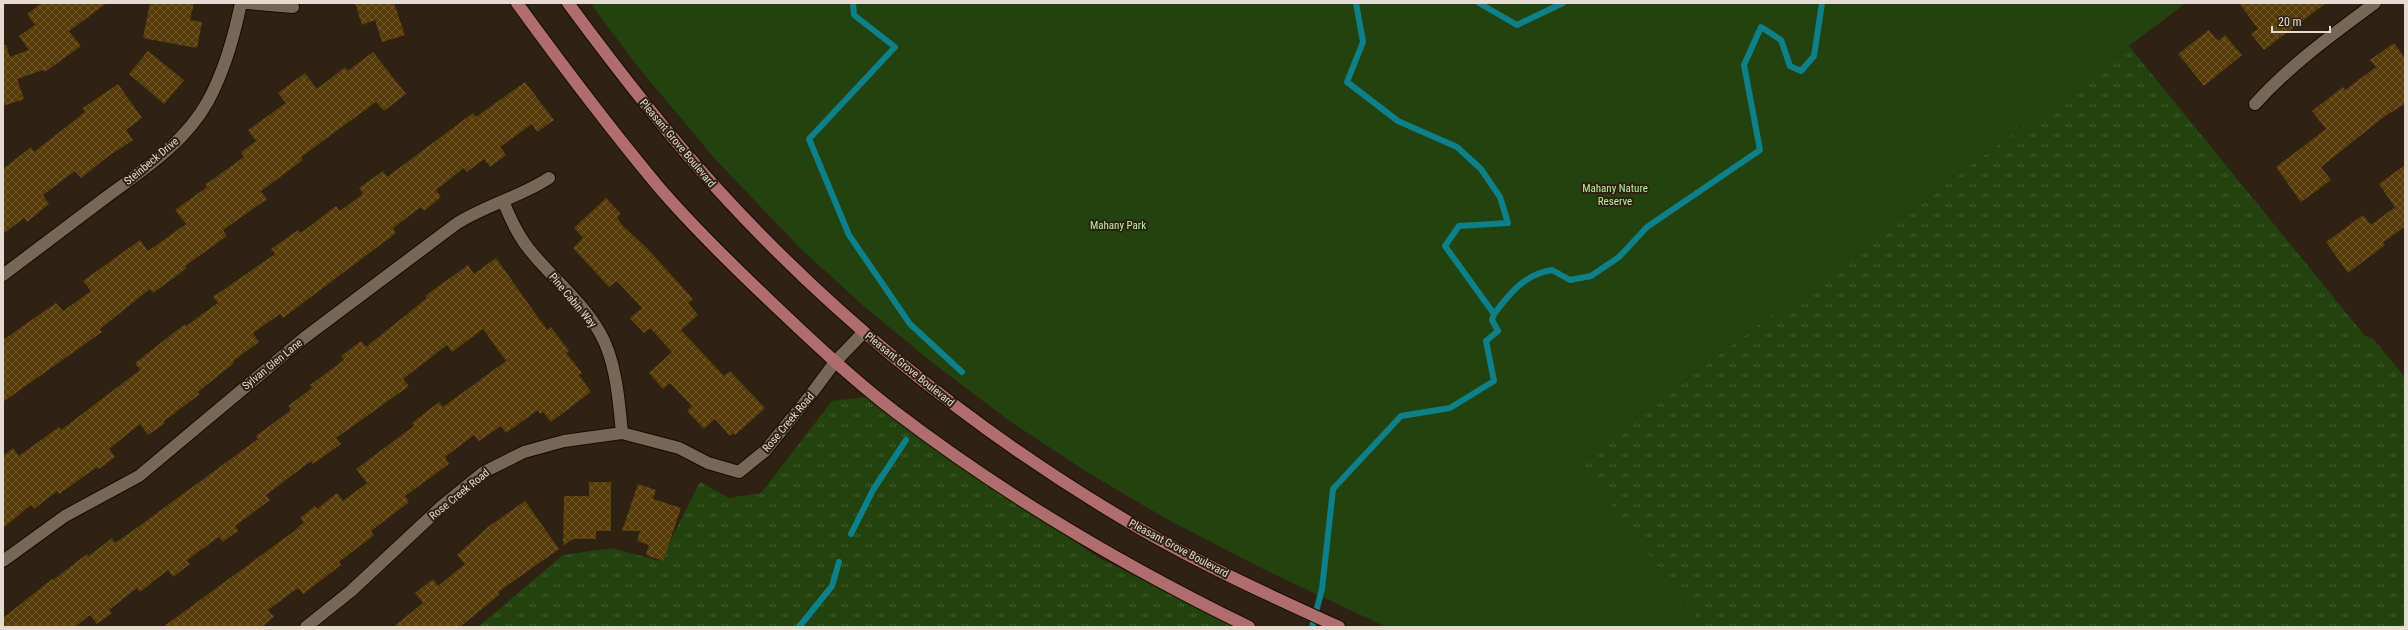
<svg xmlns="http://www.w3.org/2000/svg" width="2408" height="630" font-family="'Roboto Condensed',sans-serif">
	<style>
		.grass { fill: url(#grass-tufts) }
		.park { fill: #22430f }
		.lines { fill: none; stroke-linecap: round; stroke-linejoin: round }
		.stream { stroke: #0d808a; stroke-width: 6 }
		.building { fill: url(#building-cross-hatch) }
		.minor-casing { stroke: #170b01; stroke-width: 14 }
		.primary-casing { stroke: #170b01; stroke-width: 14 }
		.minor { stroke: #776756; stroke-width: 12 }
		.primary { stroke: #b06d6d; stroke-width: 12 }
		.labels { text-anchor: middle; stroke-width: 4; stroke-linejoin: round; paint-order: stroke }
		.street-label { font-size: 11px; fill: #e5dbd2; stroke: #2f2213 }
		.park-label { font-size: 11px; fill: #b6ee9d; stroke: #2f2213 }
	</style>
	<defs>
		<pattern id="grass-tufts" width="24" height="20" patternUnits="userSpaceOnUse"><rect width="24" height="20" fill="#22430f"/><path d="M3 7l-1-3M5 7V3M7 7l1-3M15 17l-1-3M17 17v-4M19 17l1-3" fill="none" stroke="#425e31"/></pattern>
		<pattern id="building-cross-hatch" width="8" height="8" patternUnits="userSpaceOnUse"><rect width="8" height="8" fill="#573b09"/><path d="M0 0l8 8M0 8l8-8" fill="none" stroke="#6f572c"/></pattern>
	</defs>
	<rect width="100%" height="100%" fill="#2f2213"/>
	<path class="grass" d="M 2129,46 L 2365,336 L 2373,339 L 2405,377 L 2405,627 L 1700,627 L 1578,461 Z
		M 867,397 L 1097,557 L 1238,627 L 478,627 L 563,555 L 612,548 L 660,561 L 700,482 L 729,498 L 761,493 L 832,401 Z"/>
	<path class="park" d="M 590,3 L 2186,3 L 1578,461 L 1704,627 L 1386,627 L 1265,570 L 1165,518 L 1087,472 L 1011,422 L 938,367 L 867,309 L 800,248 L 716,160 L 638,67 Z"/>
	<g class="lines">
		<path class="stream" d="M 853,3 L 854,15 L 895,47 L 809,139 L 849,235 L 910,324 L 962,372
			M 1479,3 L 1517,25 L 1563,3
			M 1494,314 C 1510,293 1525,274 1552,270 L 1570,280 L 1591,276 L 1619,257 L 1647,227 L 1760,150 L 1744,65 L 1761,27 L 1781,40 L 1790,66 L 1801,71 L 1814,56 L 1822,3
			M 851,534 L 873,490 L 906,440
			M 799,627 L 832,586 L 839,562
			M 1312,627 L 1322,589 L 1333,489 L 1401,416 L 1450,408 L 1494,381 L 1486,341 L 1498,331 L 1492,320 L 1494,314 L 1445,246 L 1459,226 L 1508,223 L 1500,197 L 1481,169 L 1457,147 L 1398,121 L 1347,82 L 1363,42 L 1356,3"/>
	</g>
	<path class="building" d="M 42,3 L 107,3 L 69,31 L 81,46 L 45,72 L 43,70 L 17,79 L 24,99 L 3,106 L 3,45 L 6,45 L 10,57 L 29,50 L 19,36 L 35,25 L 27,14 Z
		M 150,3 L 194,3 L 190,20 L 202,22 L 197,48 L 143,38 Z
		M 355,3 L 394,3 L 405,35 L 382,42 L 375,20 L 362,25 Z
		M 2239,3 L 2326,3 L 2264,50 L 2251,34 L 2258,29 Z
		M 2209,30 L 2218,41 L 2225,35 L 2242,55 L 2204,86 L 2178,54 Z
		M 2394,43 L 2405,58 L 2405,104 L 2385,116 L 2321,167 L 2331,180 L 2301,202 L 2276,167 L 2326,129 L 2312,111 L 2343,87 L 2345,90 L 2376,67 L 2370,60 Z
		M 148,51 L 184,80 L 164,104 L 129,74 Z
		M 373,52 L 406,94 L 384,111 L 376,102 L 301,157 L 303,160 L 261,191 L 267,199 L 223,230 L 227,236 L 185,266 L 187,268 L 153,293 L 150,289 L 100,329 L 102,332 L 3,402 L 3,340 L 56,303 L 63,311 L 91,291 L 83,281 L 140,240 L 148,251 L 186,224 L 175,210 L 207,187 L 205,185 L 244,157 L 241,152 L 256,141 L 248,130 L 286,103 L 278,93 L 305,73 L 317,89 L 345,67 L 348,71 Z
		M 525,82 L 554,120 L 537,132 L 532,124 L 500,147 L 506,155 L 490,167 L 484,159 L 467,172 L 464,168 L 436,190 L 441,197 L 424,211 L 421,207 L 393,228 L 396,233 L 283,318 L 280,314 L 253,333 L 259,342 L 233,361 L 234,363 L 198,392 L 200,394 L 164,421 L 165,423 L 148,435 L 140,424 L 109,449 L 115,457 L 99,469 L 97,467 L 59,494 L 57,491 L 34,509 L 31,505 L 3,528 L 3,456 L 13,448 L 19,456 L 59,427 L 61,430 L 140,370 L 135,363 L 185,324 L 186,326 L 218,303 L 213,297 L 275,254 L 271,249 L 298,230 L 301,233 L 336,206 L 340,211 L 363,194 L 359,188 L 383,171 L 387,177 L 473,113 L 476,117 Z
		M 118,84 L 142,118 L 126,130 L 133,140 L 110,155 L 81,178 L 75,171 L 43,195 L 49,204 L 27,222 L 24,218 L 3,234 L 3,169 L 31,147 L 34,152 L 85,112 L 83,108 Z
		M 2405,165 L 2405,227 L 2383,242 L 2385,245 L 2348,273 L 2326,242 L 2363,215 L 2371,225 L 2395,207 L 2379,184 Z
		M 606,198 L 621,214 L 617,217 L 622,225 L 646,247 L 693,299 L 688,303 L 698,315 L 681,330 L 724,376 L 730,371 L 765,408 L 735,435 L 733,433 L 730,436 L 715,419 L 704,429 L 687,411 L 692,406 L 670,383 L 663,389 L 649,373 L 672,352 L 650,328 L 644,333 L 630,318 L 642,308 L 617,281 L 609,287 L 573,248 L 583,238 L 574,228 Z
		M 496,258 L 547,330 L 551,327 L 569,351 L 566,353 L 582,373 L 579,375 L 591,392 L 551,422 L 543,412 L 540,414 L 538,410 L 506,433 L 501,426 L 479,441 L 474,435 L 445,457 L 449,464 L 405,496 L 409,502 L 371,531 L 374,535 L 339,562 L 341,565 L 303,594 L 298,588 L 268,610 L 274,617 L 262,627 L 163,627 L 293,532 L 304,522 L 300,518 L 315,506 L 317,509 L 337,493 L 343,501 L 367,483 L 356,469 L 414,426 L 412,423 L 439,402 L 443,407 L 506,361 L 483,329 L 452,352 L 447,345 L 403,379 L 409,386 L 336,438 L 341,444 L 313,464 L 311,461 L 266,495 L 270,500 L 235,526 L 238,531 L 223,542 L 219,537 L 187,560 L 190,564 L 173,577 L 168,570 L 140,592 L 137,588 L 109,610 L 112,613 L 97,624 L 90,615 L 75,627 L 3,627 L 3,618 L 52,579 L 53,580 L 87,554 L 89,556 L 112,538 L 115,543 L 131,532 L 258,439 L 256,436 L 291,410 L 288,406 L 312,388 L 310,385 L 344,360 L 341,356 L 361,341 L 366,347 L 427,298 L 425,296 L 468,265 L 474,274 Z
		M 589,482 L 611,482 L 611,531 L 596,531 L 596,539 L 573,539 L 563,546 L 564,496 L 589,496 Z
		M 638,484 L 656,490 L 653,499 L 681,508 L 663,561 L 646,555 L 649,545 L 637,541 L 640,531 L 622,531 Z
		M 525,501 L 559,549 L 498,592 L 500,594 L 460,627 L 393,627 L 423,603 L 415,593 L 433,579 L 438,586 L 465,564 L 457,555 L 488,527 Z"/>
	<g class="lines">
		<defs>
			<path id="minor" d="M 247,3 L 293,7
				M 2255,104 C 2290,65 2332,35 2375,3
				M 503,201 C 511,220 519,238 533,254 C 555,280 583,303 600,333 C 616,360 619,402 622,433
				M 3,275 C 37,249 71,224 105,198 C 143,170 185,143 208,101 C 225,70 234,37 241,3
				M 3,561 L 65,516 L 139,476 L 304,338 L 456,224 C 486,205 520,197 549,178
				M 306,627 L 351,591 L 442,506 L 484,472 L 524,452 L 564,441 L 622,433 L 679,448 L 708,463 L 739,472 L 765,451 L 809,397 L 835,362 L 864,332"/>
			<path id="primary" d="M 517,3 C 562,65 608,126 657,185 C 692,226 731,264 770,301 C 810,339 850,377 894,411 C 1005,496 1124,566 1249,627
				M 568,3 C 616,68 665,132 720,192 C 842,325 987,440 1144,531 C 1207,567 1273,597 1339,627"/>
		</defs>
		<use href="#minor" class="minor-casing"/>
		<use href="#primary" class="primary-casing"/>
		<use href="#minor" class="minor"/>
		<use href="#primary" class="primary"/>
	</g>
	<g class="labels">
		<g class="street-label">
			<text transform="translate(678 143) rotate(50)" y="4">Pleasant Grove Boulevard</text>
			<text transform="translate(151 161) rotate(-40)" y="4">Steinbeck Drive</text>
			<text transform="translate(573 300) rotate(50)" y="4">Pine Cabin Way</text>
			<text transform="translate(272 364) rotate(-39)" y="4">Sylvan Glen Lane</text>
			<text transform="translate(910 369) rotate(39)" y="4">Pleasant Grove Boulevard</text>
			<text transform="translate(788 422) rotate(-50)" y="4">Rose Creek Road</text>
			<text transform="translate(459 494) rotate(-39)" y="4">Rose Creek Road</text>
			<text transform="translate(1179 548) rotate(28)" y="4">Pleasant Grove Boulevard</text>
		</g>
		<g class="park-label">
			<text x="1615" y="192">Mahany Nature<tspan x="1615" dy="13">Reserve</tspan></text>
			<text x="1118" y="229">Mahany Park</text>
		</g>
	</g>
	<rect width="2408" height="630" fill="none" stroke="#e5dbd2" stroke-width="8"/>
	<path d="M2272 26v6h58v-6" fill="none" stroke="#e5dbd2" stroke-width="2"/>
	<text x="2278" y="26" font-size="12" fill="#e5dbd2" stroke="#2f2213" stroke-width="3" paint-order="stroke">20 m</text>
</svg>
